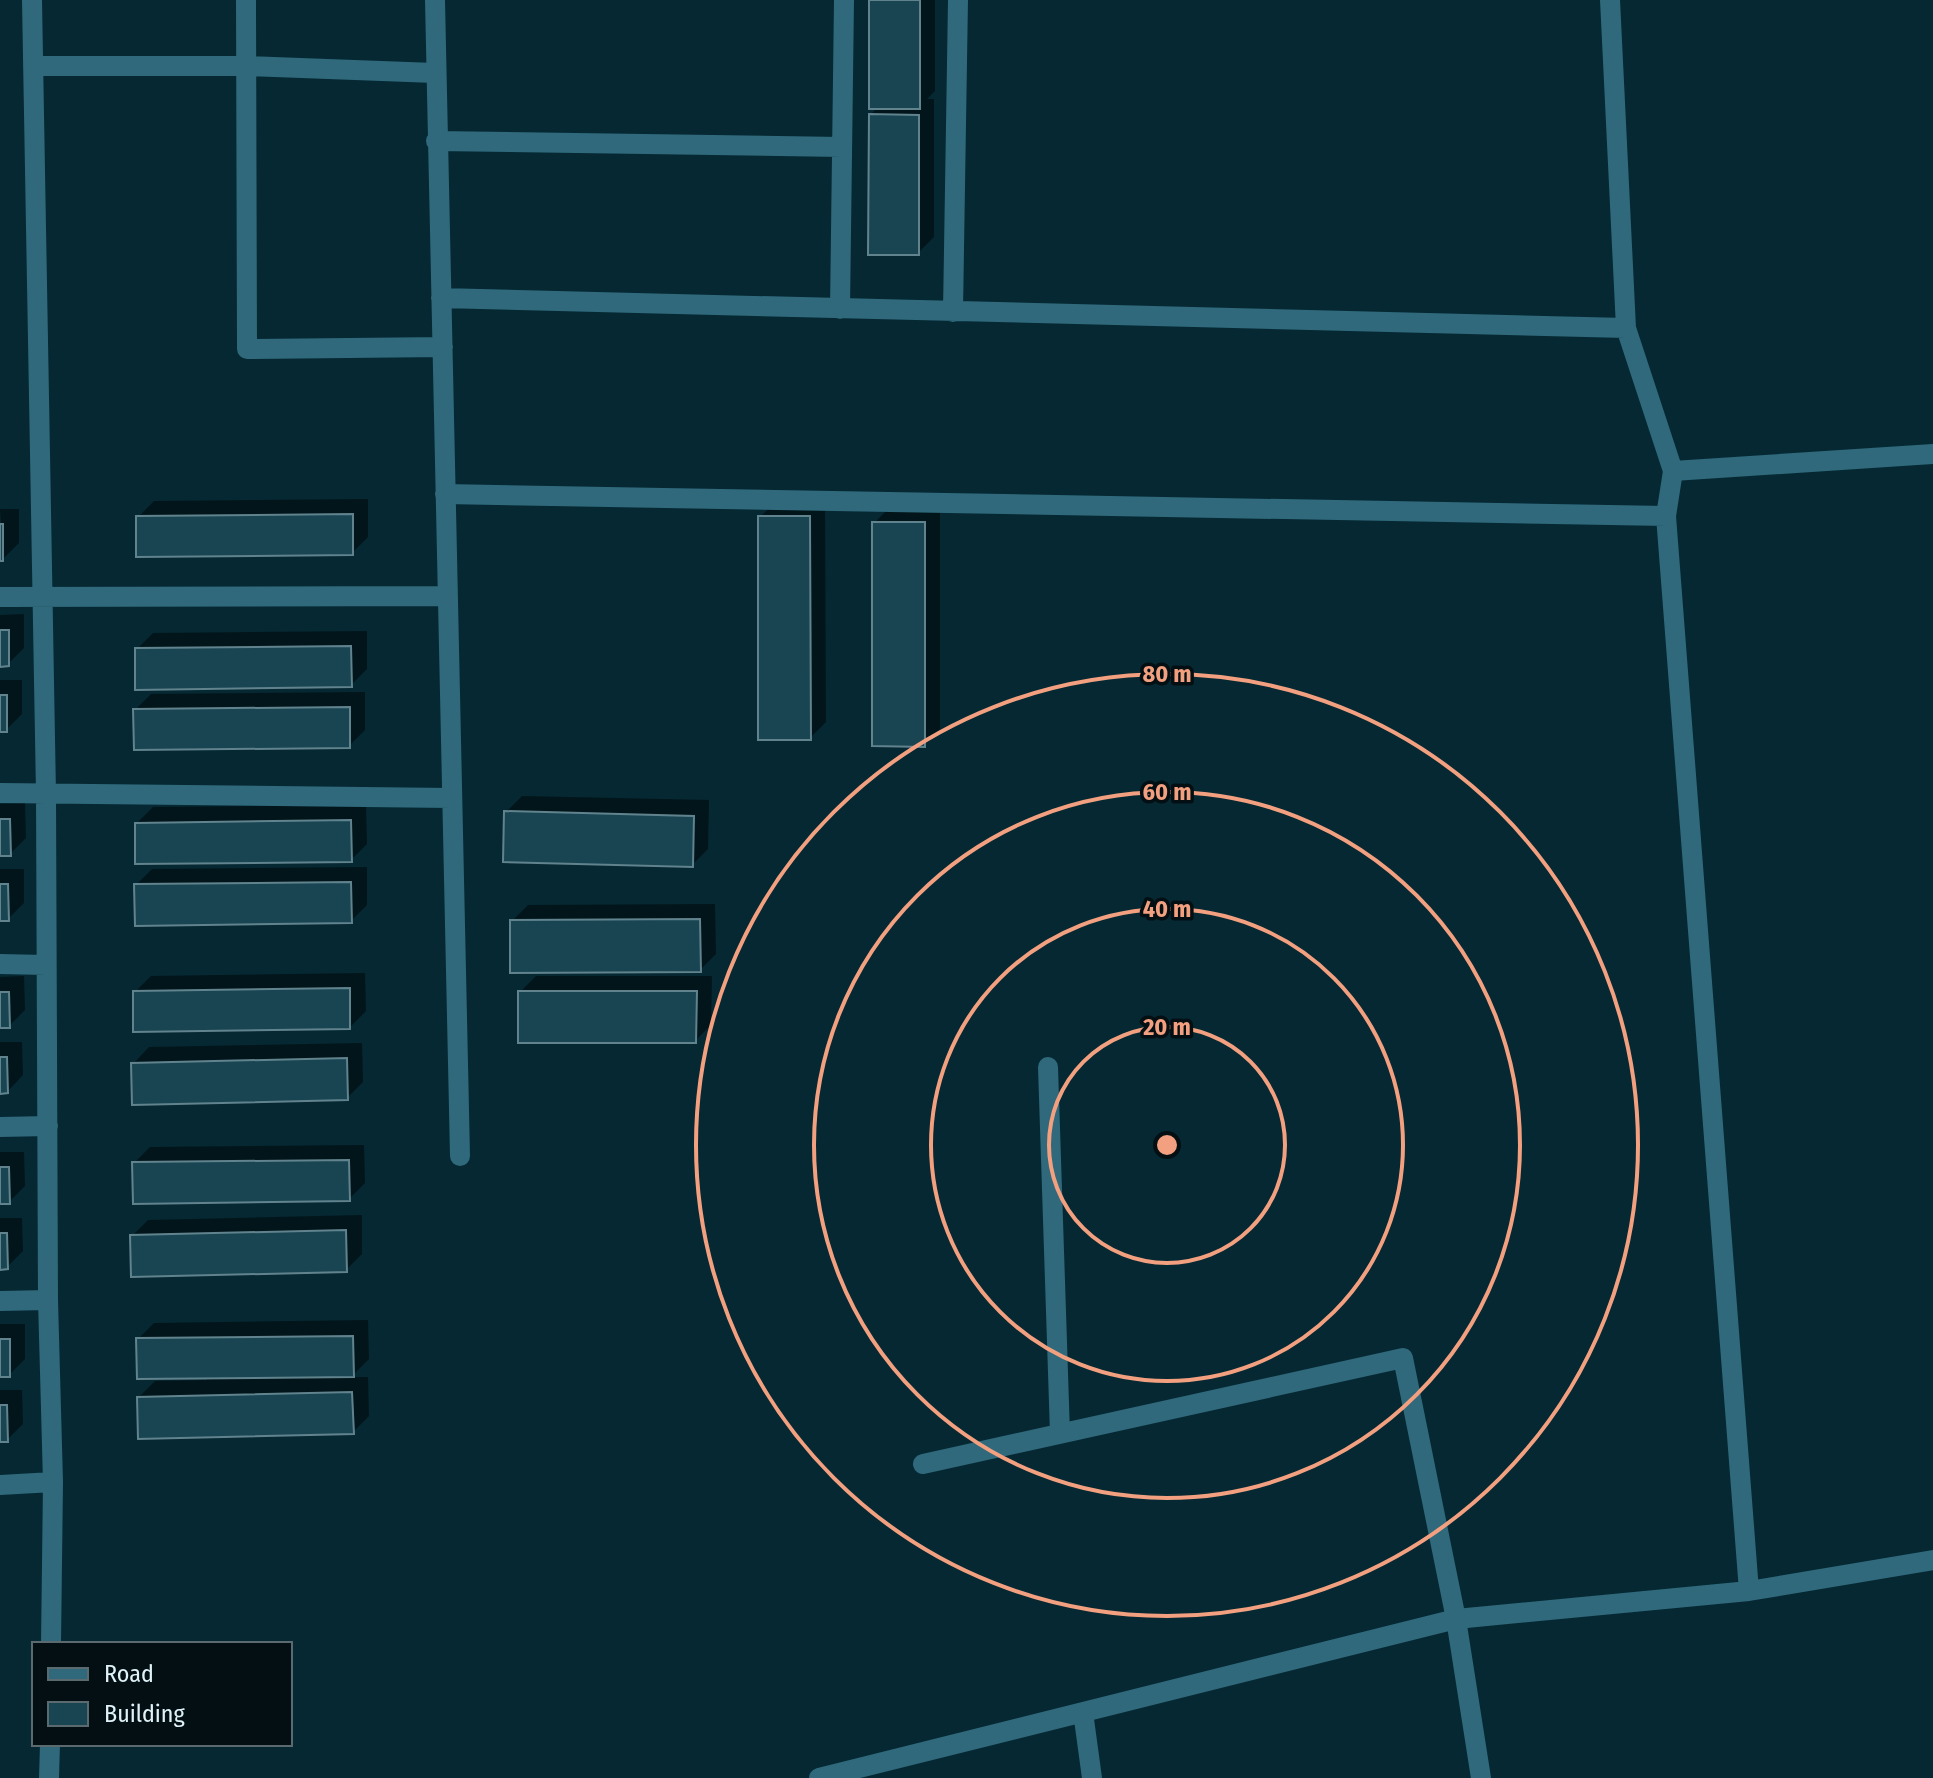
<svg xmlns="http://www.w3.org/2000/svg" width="1933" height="1778" font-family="'Fira Sans Condensed',sans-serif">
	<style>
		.shadow { fill: #0007 }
		.building { fill: #194552; stroke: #61838e; stroke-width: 2 }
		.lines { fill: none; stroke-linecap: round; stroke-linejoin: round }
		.street { stroke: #2f697b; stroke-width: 20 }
		.ring { fill: none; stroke: #f2a07f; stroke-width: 4 }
		.centre { fill: #f2a07f; stroke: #030f13; stroke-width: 4 }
		.ring-label { font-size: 24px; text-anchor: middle; font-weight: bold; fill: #f2a07f; stroke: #030f13; stroke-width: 7; stroke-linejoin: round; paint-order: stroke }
	</style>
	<rect width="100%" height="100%" fill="#052832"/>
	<path class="shadow" d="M 871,0 L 935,0 L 935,91 L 927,99 L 934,99 L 934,237 L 918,253 L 870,115 L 878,107 Z
		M 368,499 L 368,537 L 352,553 L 138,517 L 154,501 Z
		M 776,501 L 825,501 L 826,722 L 810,738 L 760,517 Z
		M 890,507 L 940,507 L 940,729 L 924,745 L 874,523 Z
		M 0,509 L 19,509 L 19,543 L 3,559 Z
		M 24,614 L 24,648 L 8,664 L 0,665 L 0,615 Z
		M 367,631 L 367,669 L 351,685 L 137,649 L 153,633 Z
		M 0,680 L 22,680 L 22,714 L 6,730 L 0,730 Z
		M 365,692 L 365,730 L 349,746 L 135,710 L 151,694 Z
		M 522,796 L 709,800 L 708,849 L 692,865 L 506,812 Z
		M 25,803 L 26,838 L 10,854 L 0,854 L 0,804 Z
		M 366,805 L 367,844 L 351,860 L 137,823 L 153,807 Z
		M 367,867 L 367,905 L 351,921 L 136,885 L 152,869 Z
		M 0,869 L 24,869 L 24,903 L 8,919 L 0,919 Z
		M 715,904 L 716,954 L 700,970 L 512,921 L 528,905 Z
		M 365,973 L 366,1011 L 350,1027 L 135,992 L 151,976 Z
		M 24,976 L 25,1010 L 9,1026 L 0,1026 L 0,977 Z
		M 536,976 L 712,976 L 711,1025 L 695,1041 L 520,992 Z
		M 0,1042 L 22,1042 L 23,1075 L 7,1092 L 0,1092 Z
		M 362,1043 L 363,1082 L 347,1098 L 133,1064 L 149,1047 Z
		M 364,1145 L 365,1183 L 349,1199 L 134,1163 L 150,1147 Z
		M 0,1152 L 24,1152 L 25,1186 L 9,1202 L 0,1202 Z
		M 362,1215 L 362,1254 L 346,1270 L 132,1236 L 148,1220 Z
		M 0,1218 L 22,1218 L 23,1251 L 7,1267 L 0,1268 Z
		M 368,1320 L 369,1359 L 351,1377 L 368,1377 L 369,1416 L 353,1432 L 139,1397 L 155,1381 L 207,1380 L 207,1376 L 138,1339 L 154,1323 Z
		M 0,1324 L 25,1324 L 25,1359 L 9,1375 L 0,1375 Z
		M 0,1390 L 22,1390 L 23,1424 L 7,1440 L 0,1440 Z"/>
	<path class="building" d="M 869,0 L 920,0 L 920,109 L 869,109 Z
		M 869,114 L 919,115 L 919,255 L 868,255 Z
		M 353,514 L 353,555 L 136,557 L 136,516 Z
		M 758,516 L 810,516 L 811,740 L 758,740 Z
		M 872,522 L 925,522 L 925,747 L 872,746 Z
		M 0,524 L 3,524 L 3,561 L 0,561 Z
		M 0,630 L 9,630 L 9,666 L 0,667 Z
		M 351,646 L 352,687 L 135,690 L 135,648 Z
		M 0,695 L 7,695 L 7,732 L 0,732 Z
		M 350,707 L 350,748 L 134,750 L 133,709 Z
		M 504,811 L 694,816 L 693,867 L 503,862 Z
		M 0,819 L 10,819 L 11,856 L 0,856 Z
		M 351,820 L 352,862 L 135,864 L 135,823 Z
		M 351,882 L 352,923 L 135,926 L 134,884 Z
		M 0,884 L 8,884 L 9,921 L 0,921 Z
		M 700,919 L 701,972 L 510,973 L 510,920 Z
		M 350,988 L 350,1029 L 133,1032 L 133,991 Z
		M 518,991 L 697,991 L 696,1043 L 518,1043 Z
		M 0,992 L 9,992 L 10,1028 L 0,1028 Z
		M 0,1057 L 7,1057 L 8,1093 L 0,1094 Z
		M 347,1058 L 348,1100 L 132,1105 L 131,1063 Z
		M 349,1160 L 350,1201 L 133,1204 L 132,1162 Z
		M 0,1167 L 9,1167 L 10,1204 L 0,1204 Z
		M 346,1230 L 347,1272 L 131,1277 L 130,1235 Z
		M 0,1233 L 7,1233 L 8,1269 L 0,1270 Z
		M 353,1336 L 354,1377 L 137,1379 L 136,1338 Z
		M 0,1339 L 10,1339 L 10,1377 L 0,1377 Z
		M 352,1392 L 354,1434 L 138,1439 L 137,1397 Z
		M 0,1405 L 7,1405 L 8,1442 L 0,1442 Z"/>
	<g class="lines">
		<path class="street" d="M 32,0 L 46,794 L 48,1300 L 53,1482 L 51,1644
			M 246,0 L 247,349 L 443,347
			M 435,0 L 460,1156
			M 1610,0 L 1626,328
			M 33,66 L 246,66 L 435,73
			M 436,141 L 842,147
			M 441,298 L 1626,328 L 1673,471 L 1666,516 L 1749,1591
			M 840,309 L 844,0
			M 953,312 L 958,0
			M 1673,471 L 1933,454
			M 445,494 L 1666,516
			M 0,597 L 448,596
			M 0,793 L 451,798
			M 0,964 L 46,965
			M 1048,1067 L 1060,1434
			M 0,1127 L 48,1126
			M 0,1301 L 48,1300
			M 923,1464 L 1403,1358 L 1456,1619 L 1481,1778
			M 0,1485 L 53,1482
			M 1083,1712 L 1092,1778
			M 49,1778 L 50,1744
			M 819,1778 L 1456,1619 L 1749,1591 L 1933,1560"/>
	</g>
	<g class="ring">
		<circle cx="1167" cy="1145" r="118"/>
		<circle cx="1167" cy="1145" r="236"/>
		<circle cx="1167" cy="1145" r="353"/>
		<circle cx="1167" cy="1145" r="471"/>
	</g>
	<circle cx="1167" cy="1145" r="12" class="centre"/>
	<g class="ring-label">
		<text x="1167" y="682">80 m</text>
		<text x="1167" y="800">60 m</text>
		<text x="1167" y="917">40 m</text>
		<text x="1167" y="1035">20 m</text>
	</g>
	<rect x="32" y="1642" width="260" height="104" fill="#030f13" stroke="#5b6a6f" stroke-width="2"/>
	<rect x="48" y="1668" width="40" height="12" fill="#2f697b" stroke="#5b6a6f" stroke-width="2"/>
	<text x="104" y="1682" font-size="24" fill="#dff2f8">Road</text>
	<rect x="48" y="1702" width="40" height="24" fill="#194552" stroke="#5b6a6f" stroke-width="2"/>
	<text x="104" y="1722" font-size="24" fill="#dff2f8">Building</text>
</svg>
